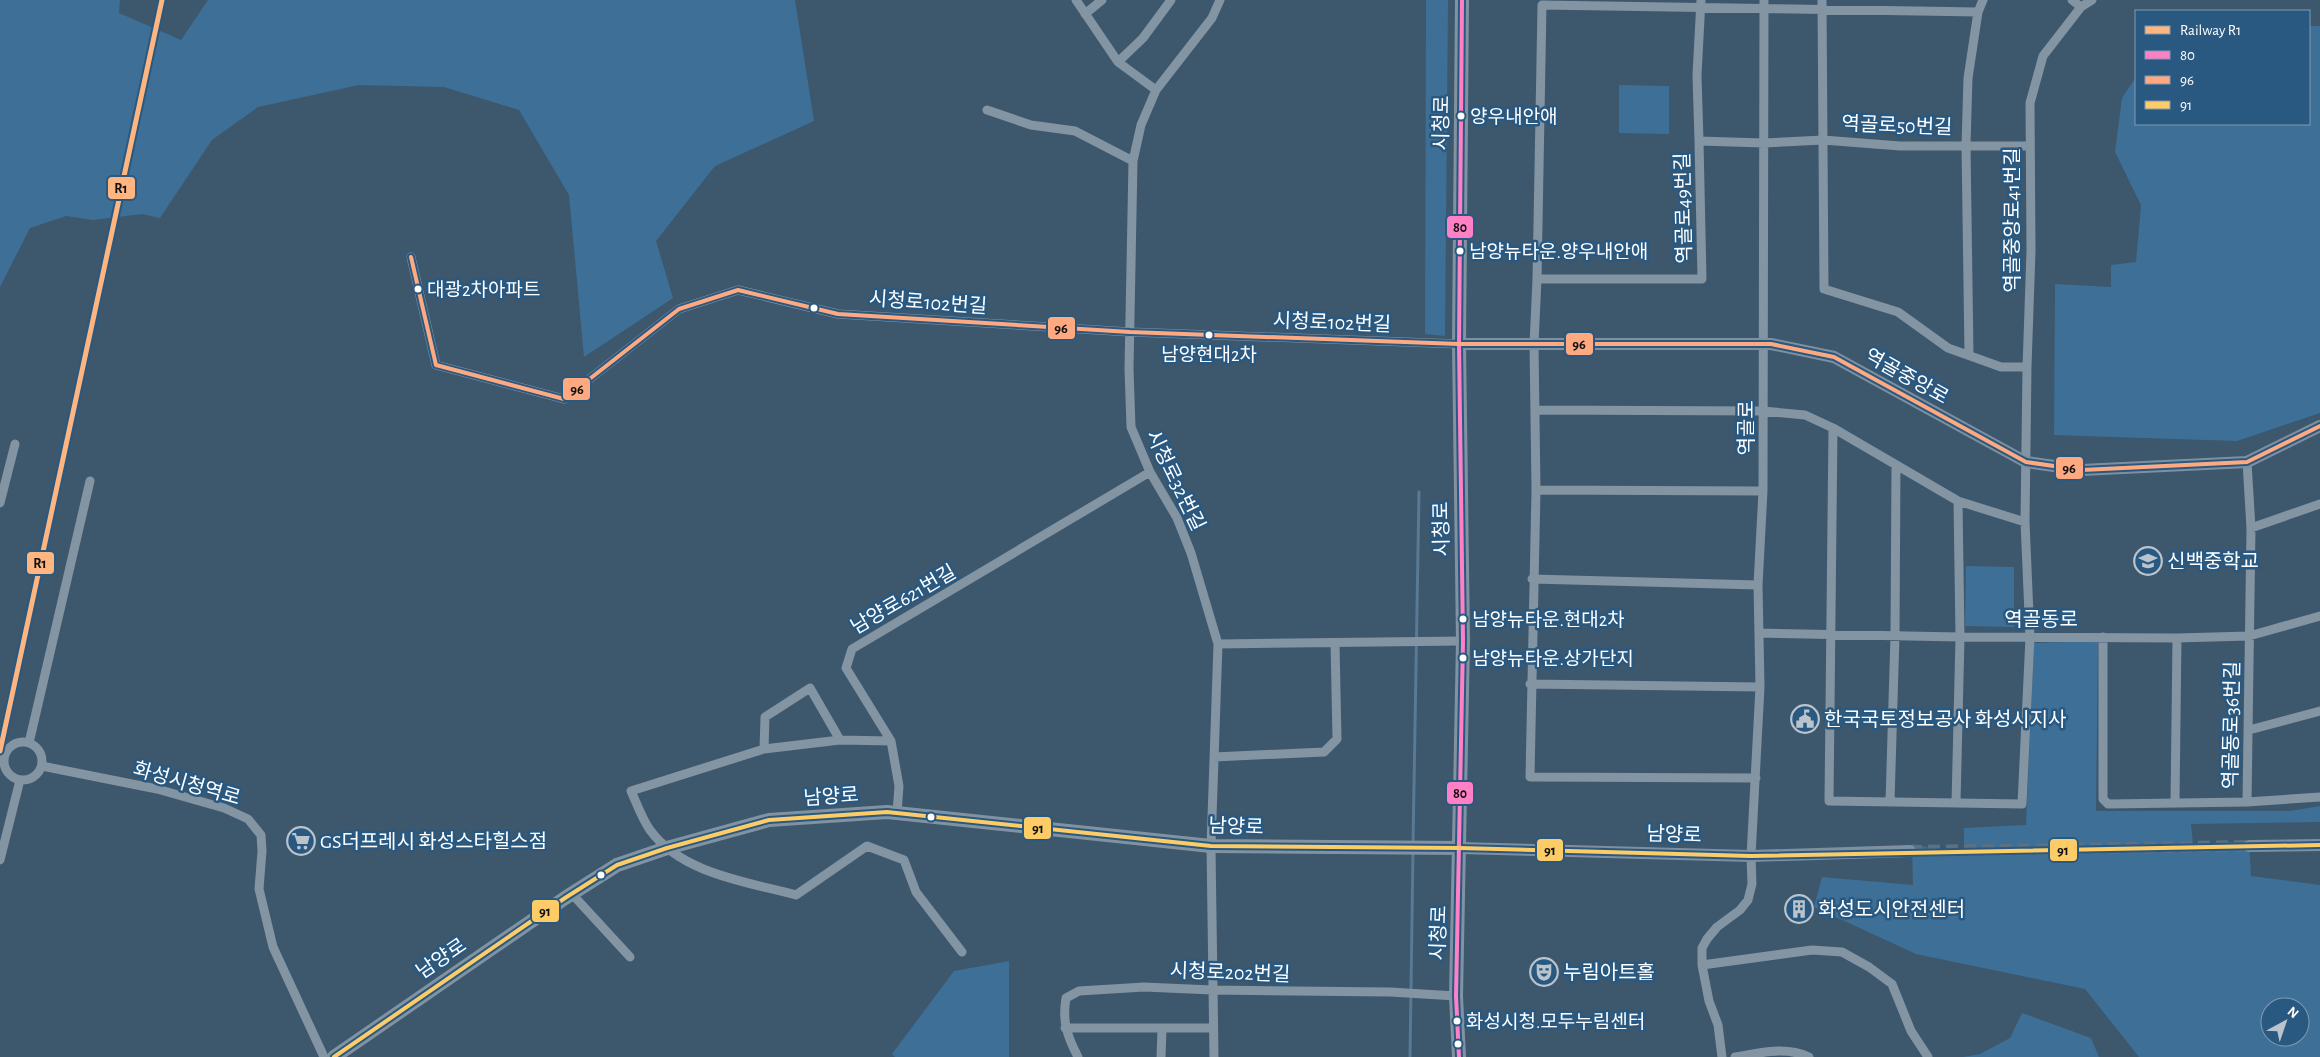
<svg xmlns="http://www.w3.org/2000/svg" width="2320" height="1057" font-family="'Alegreya Sans','Noto Sans KR',sans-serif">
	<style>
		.green { fill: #3e6f97; fill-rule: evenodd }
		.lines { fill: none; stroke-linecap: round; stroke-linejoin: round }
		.stream { stroke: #587a94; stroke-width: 3 }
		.secondary-tunnel { stroke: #5a7083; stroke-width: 12; stroke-dasharray: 12 6; stroke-linecap: butt }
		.street { stroke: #8394a3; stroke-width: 9 }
		.secondary { stroke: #7e909f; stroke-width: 12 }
		.primary { stroke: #8193a1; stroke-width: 14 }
		.bus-1-casing { stroke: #295981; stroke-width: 8 }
		.bus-2-casing { stroke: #295981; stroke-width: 8 }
		.bus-3-casing { stroke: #295981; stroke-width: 8 }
		.bus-1 { stroke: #ff80c5; stroke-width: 4 }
		.bus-2 { stroke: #ffa980; stroke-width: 4 }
		.bus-3 { stroke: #fdcc66; stroke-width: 4 }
		.rail-1-casing { stroke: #295981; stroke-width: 9 }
		.rail-1 { stroke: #ffb580; stroke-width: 5 }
		.bus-dot { fill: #fff; stroke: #295981; stroke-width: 2 }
		.labels { text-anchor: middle; stroke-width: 5; stroke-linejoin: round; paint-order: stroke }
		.bus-label { font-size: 19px; fill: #fff; stroke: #295981; text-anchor: start }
		.street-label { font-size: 20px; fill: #fff; stroke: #295981 }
		.poi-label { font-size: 20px; fill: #fff; stroke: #295981; text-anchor: start }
		.line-badge { stroke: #295981; stroke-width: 2 }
		.pale-badge-label { font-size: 14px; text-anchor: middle; font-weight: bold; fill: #111 }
	</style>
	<rect width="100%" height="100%" fill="#3d576d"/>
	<path class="green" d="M 0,0 L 120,0 L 119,13 L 181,40 L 208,0 L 795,0 L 814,121 L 715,166 L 656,241 L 673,298 L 584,357 L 569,195 L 519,110 L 444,87 L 359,85 L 258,107 L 212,140 L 160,218 L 142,214 L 93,220 L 66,216 L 30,228 L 0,287 Z
		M 1426,0 L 1448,0 L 1445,336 L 1425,334 Z
		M 2309,26 L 2320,26 L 2320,413 L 2237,441 L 2054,435 L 2055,284 L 2111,287 L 2111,265 L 2136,262 L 2141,205 L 2115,152 L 2122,98 L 2136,77 L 2136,124 L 2309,124 Z
		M 1619,85 L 1669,86 L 1669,134 L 1619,133 Z
		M 1966,566 L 2014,567 L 2014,627 L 1965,626 Z
		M 2098,641 L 2096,811 L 2290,811 L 2320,806 L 2320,822 L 2191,824 L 2193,844 L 2249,841 L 2251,876 L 2320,885 L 2320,1057 L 2139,1057 L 2085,989 L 1916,954 L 1814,907 L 1822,877 L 1913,885 L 1912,844 L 1964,855 L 1964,828 L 2026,825 L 2034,643 ZM 2270,1007 L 2300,1007 L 2300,1037 L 2270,1037 Z
		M 1009,961 L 1009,1057 L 895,1057 L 892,1054 L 954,971 Z
		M 2022,1013 L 2091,1038 L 2099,1057 L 1963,1057 L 1980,1054 L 2010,1038 Z"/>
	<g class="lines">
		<path class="stream" d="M 1413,844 L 1419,492
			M 1410,1057 L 1413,850"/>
		<path class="secondary-tunnel" d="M 1910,851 L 2249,846"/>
		<path class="street" d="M 1076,0 L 1118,62 L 1156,90
			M 1822,0 L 1824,289 L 1898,312 L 1948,348 L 2001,367 L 2027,367
			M 1983,0 L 1978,12 L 1542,5 L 1537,279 L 1702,279 L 1699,141 L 1764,143 L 1823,140 L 1900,146 L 2030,146
			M 2072,0 L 2081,7
			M 1085,14 L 1102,0
			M 1118,62 L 1143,38 L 1171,0
			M 987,110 L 1031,125 L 1075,131 L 1133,161
			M 1699,141 L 1697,75 L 1701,0
			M 411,257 L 436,365 L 564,399 L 679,309 L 738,290 L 838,314 L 1130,332 L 1459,344
			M 1537,279 L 1534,344 L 1536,490 L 1530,777 L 1756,778
			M 1969,355 L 1966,145 L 1968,78 L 1978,12
			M 1535,410 L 1763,411 L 1805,415 L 1833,428 L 1958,501 L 2025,522
			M 1833,428 L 1829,801 L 2022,804 L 2030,637 L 2025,522 L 2027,367 L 2031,251 L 2030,103 L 2043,56 L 2081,7 L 2092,0
			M 2247,462 L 2251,528 L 2247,802 L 2320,797
			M 1536,490 L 1763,491
			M 0,503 L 15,444
			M 2251,528 L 2320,504
			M 1532,579 L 1758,585
			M 1759,633 L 1960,637 L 2177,638 L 2249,636 L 2320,616
			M 2103,637 L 2103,799 L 2108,804 L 2247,802
			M 1218,644 L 1463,641
			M 1530,684 L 1760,687
			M 2249,730 L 2320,711
			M 891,741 L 899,786 L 897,813
			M4 761a19 19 0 1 1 38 0a19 19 0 1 1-38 0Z
			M 29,743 L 90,481
			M 764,749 L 840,740
			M 1214,757 L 1324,752 L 1337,739 L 1335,643
			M 42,766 L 157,789 L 224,808 L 248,819 L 261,835 L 262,851 L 259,889 L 273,947 L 324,1057
			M 1890,802 L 1895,635 L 1896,465
			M 2175,802 L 2177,638
			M 1956,803 L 1960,637 L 1958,501
			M 0,860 L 20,780
			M 572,894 L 630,957
			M 962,952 L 916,892 L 904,860 L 867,846 L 796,895 C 748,882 682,874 650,830 C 642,819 637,804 631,791 L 764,749 L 765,717 L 810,688 L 840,740 L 891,741 L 846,668 L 852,649 L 1150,472
			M 1702,965 L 1812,950 L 1842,952 L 1869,967 L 1892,984 L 1911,1031 L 1928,1057
			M 1065,1028 L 1213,1028
			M 1078,1057 C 1067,1036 1062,1021 1066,998 L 1079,991 L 1144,987 L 1212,990 L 1390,992 L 1456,996
			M 1161,1057 L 1162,1030
			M 1214,1057 L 1211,846 L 1218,644 L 1191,553 L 1177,518 L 1150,472 L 1131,427 L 1129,369 L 1133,161 L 1141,125 L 1156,90 L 1212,18 L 1220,0
			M 1722,1057 L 1718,1025 L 1709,1001 L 1702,965 L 1702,948 L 1707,939 L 1717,927 L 1740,910 L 1748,900 L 1752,884 L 1751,856 L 1760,687 L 1758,585 L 1763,491 L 1764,0
			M 1735,1057 C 1761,1053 1785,1046 1809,1057"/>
		<path class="secondary" d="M 1459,344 L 1771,344 L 1834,357 L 2026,462 L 2082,470 L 2247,462 L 2320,426
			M 2249,846 L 2320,845
			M 1460,848 L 1751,856 L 1910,851"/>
		<path class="primary" d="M 334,1057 L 565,898 L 617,865 L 667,848 L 769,820 L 887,812 L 1211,846 L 1460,848
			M 1459,1057 L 1456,996 L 1463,641 L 1459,344 L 1462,0"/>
		<defs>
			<path id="bus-1" d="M 1459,1057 L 1456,996 L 1463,641 L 1459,344 L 1462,0"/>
			<path id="bus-2" d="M 411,257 L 436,365 L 564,399 L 679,309 L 738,290 L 838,314 L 1130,332 L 1459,344 L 1771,344 L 1834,357 L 2026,462 L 2082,470 L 2247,462 L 2320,426"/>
			<path id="bus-3" d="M 334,1057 L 565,898 L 617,865 L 667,848 L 769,820 L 887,812 L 1211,846 L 1460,848 L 1751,856 L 2320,845"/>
		</defs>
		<use href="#bus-1" class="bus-1-casing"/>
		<use href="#bus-2" class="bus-2-casing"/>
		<use href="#bus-3" class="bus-3-casing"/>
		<use href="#bus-1" class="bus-1"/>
		<use href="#bus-2" class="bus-2"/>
		<use href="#bus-3" class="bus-3"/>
		<defs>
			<path id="rail-1" d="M 0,751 L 162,0"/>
		</defs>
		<use href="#rail-1" class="rail-1-casing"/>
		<use href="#rail-1" class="rail-1"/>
	</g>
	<defs>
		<symbol id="school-ring" viewBox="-11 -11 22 22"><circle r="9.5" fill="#295981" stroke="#bbc4cc" stroke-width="1.5"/><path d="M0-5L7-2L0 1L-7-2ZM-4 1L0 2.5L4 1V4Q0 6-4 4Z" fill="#bbc4cc"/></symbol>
		<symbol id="civic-ring" viewBox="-11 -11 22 22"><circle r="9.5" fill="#295981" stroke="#bbc4cc" stroke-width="1.5"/><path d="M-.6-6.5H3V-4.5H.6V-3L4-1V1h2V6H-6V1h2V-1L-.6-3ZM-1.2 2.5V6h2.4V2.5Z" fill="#bbc4cc"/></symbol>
		<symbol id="supermarket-ring" viewBox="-11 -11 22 22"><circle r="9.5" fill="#295981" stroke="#bbc4cc" stroke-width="1.5"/><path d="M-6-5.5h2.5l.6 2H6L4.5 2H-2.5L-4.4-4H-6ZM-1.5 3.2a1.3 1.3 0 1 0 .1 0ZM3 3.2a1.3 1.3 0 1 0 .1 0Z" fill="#bbc4cc"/></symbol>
		<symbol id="building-ring" viewBox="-11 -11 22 22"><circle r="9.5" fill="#295981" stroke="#bbc4cc" stroke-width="1.5"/><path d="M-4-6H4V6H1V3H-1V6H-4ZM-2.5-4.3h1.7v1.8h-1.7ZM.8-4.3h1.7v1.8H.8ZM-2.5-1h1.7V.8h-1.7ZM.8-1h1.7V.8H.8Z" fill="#bbc4cc"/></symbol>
		<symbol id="theatre-ring" viewBox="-11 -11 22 22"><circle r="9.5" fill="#295981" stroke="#bbc4cc" stroke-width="1.5"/><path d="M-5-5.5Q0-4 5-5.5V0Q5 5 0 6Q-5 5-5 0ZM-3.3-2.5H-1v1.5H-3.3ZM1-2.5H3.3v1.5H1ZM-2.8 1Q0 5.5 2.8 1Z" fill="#bbc4cc"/></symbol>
	</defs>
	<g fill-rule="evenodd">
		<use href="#school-ring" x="2132" y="545" width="32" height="32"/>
		<use href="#civic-ring" x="1789" y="703" width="32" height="32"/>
		<use href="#supermarket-ring" x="285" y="825" width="32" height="32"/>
		<use href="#building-ring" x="1783" y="893" width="32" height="32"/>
		<use href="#theatre-ring" x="1528" y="956" width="32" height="32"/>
	</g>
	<g class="bus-dot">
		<circle cx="1461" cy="116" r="4.5"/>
		<circle cx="1460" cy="251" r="4.5"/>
		<circle cx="418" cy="289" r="4.5"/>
		<circle cx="814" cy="308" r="4.5"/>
		<circle cx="1209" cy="335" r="4.5"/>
		<circle cx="1463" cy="619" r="4.5"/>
		<circle cx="1463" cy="658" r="4.5"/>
		<circle cx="931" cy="817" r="4.5"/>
		<circle cx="601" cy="875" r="4.5"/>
		<circle cx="1457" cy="1021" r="4.5"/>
		<circle cx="1458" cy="1044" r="4.5"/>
	</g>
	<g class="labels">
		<g class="bus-label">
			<text x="1470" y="123">양우내안애</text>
			<text x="1469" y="258">남양뉴타운.양우내안애</text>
			<text x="427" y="296">대광2차아파트</text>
			<text x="1209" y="361" text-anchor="middle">남양현대2차</text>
			<text x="1472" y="626">남양뉴타운.현대2차</text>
			<text x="1472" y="665">남양뉴타운.상가단지</text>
			<text x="1466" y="1028">화성시청.모두누림센터</text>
		</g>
		<g class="street-label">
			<text transform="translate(1441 123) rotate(-89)" y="7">시청로</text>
			<text transform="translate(1897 125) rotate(2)" y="7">역골로50번길</text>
			<text transform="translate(1683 208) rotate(-91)" y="7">역골로49번길</text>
			<text transform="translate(2012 220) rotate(-90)" y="7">역골중앙로41번길</text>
			<text transform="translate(928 302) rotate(4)" y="7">시청로102번길</text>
			<text transform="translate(1332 322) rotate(2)" y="7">시청로102번길</text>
			<text transform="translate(1907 376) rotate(29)" y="7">역골중앙로</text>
			<text transform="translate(1746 428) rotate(-90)" y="7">역골로</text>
			<text transform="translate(1176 480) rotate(64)" y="7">시청로32번길</text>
			<text transform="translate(1441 529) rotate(-91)" y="7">시청로</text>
			<text transform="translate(903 599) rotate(-30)" y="7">남양로621번길</text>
			<text x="2041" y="626">역골동로</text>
			<text transform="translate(2231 725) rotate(-89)" y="7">역골동로36번길</text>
			<text transform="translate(187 783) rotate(16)" y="7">화성시청역로</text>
			<text transform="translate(831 796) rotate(-4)" y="7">남양로</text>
			<text transform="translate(1236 826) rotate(2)" y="7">남양로</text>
			<text transform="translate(1674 834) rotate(2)" y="7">남양로</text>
			<text transform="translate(1438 933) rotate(-88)" y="7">시청로</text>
			<text transform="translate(441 958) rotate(-34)" y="7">남양로</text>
			<text transform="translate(1230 972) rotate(2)" y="7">시청로202번길</text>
		</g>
		<g class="poi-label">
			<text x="2167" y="568">신백중학교</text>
			<text x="1824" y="726">한국국토정보공사 화성시지사</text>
			<text x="320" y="848">GS더프레시 화성스타힐스점</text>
			<text x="1818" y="916">화성도시안전센터</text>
			<text x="1563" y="979">누림아트홀</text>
		</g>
	</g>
	<g class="line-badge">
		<rect x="107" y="176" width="29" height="24" rx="5" fill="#ffb580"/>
		<rect x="1446" y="215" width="28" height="24" rx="5" fill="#ff80c5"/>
		<rect x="1047" y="316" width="29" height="24" rx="5" fill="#ffa980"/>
		<rect x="1565" y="332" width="29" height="24" rx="5" fill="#ffa980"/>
		<rect x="562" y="377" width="29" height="24" rx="5" fill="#ffa980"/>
		<rect x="2055" y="456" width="29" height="24" rx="5" fill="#ffa980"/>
		<rect x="26" y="551" width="29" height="24" rx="5" fill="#ffb580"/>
		<rect x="1446" y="781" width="28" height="24" rx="5" fill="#ff80c5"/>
		<rect x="1023" y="816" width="29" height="24" rx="5" fill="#fdcc66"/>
		<rect x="2049" y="838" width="29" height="24" rx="5" fill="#fdcc66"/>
		<rect x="1536" y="838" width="28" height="24" rx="5" fill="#fdcc66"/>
		<rect x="531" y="899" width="29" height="24" rx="5" fill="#fdcc66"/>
	</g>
	<g class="pale-badge-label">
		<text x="121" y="193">R1</text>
		<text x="1460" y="232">80</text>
		<text x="1061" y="333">96</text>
		<text x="1579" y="349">96</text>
		<text x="577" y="394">96</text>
		<text x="2069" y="473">96</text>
		<text x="40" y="568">R1</text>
		<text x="1460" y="798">80</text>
		<text x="1038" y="833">91</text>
		<text x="2063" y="855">91</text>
		<text x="1550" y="855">91</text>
		<text x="545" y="916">91</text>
	</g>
	<rect x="2135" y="10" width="175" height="115" fill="#295981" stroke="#7f9bb3"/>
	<rect x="2145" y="26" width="25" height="8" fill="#ffb580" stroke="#7f9bb3"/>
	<text x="2180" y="35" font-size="15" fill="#ffffff">Railway R1</text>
	<rect x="2145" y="51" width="25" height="8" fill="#ff80c5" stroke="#7f9bb3"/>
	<text x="2180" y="60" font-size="15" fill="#ffffff">80</text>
	<rect x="2145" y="76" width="25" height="8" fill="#ffa980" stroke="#7f9bb3"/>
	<text x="2180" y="85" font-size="15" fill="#ffffff">96</text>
	<rect x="2145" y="101" width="25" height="8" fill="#fdcc66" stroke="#7f9bb3"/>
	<text x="2180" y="110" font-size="15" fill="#ffffff">91</text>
	<g transform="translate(2285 1022) rotate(40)"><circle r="24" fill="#295981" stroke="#7f9bb3"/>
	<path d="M0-4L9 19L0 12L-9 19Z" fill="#bbc4cc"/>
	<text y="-8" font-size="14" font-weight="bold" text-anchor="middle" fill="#ffffff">N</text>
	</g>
</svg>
